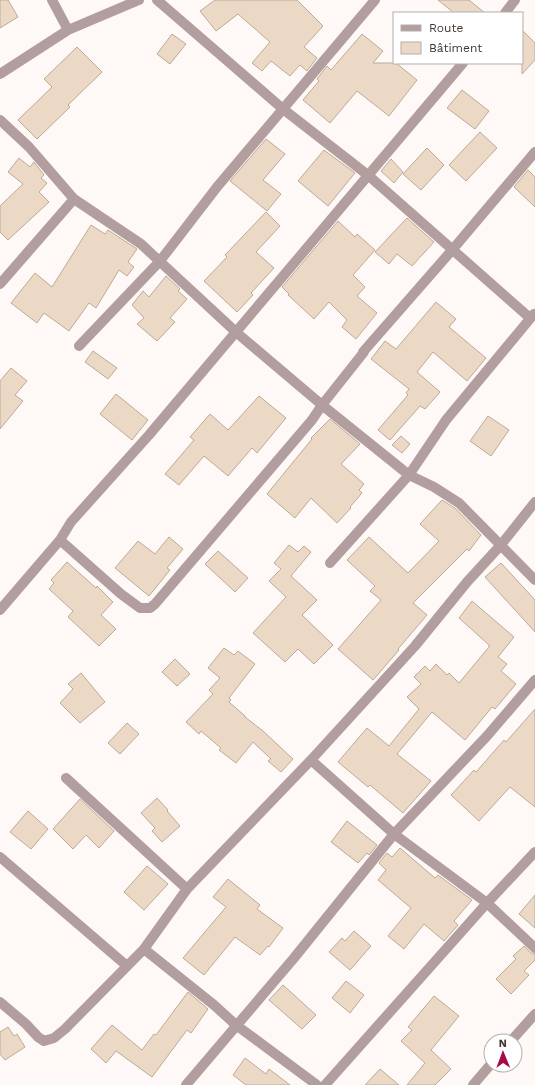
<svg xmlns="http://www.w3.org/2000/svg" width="535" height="1085" font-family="'Work Sans',sans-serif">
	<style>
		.building { fill: #ecd9c5; stroke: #bcaa97 }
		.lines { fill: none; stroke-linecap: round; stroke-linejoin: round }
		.minor { stroke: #b29d9f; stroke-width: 10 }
	</style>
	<rect width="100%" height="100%" fill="#fef9f6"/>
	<path class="building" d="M 0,0 L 8,0 L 18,17 L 0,28 Z
		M 215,0 L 297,0 L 323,26 L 304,47 L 317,58 L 307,71 L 300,65 L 290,76 L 271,61 L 262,71 L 252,63 L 270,42 L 238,14 L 216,31 L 200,11 Z
		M 438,0 L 469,0 L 485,13 L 454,13 Z
		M 522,30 L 535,43 L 535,60 L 522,74 Z
		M 172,34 L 186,44 L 170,64 L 157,54 Z
		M 362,34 L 383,51 L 373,63 L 396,63 L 417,80 L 389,116 L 357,91 L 330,123 L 303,100 L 319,81 L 317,79 L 327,66 L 331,70 Z
		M 77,47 L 102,72 L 68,105 L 70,107 L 37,139 L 18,120 L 52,87 L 44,79 Z
		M 462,90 L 489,111 L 475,129 L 447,108 Z
		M 480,132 L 497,148 L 466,181 L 449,165 Z
		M 266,139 L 285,154 L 263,180 L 281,194 L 267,211 L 230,181 Z
		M 427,148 L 444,165 L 421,190 L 403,174 Z
		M 324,150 L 355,173 L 328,206 L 298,181 Z
		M 19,158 L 30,167 L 34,162 L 44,175 L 41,178 L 47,183 L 39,192 L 49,202 L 8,240 L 0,232 L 0,206 L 23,184 L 8,172 Z
		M 391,159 L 403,172 L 394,183 L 381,171 Z
		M 528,170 L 535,177 L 535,207 L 514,187 Z
		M 266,212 L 280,226 L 256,252 L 274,268 L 251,293 L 253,295 L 237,312 L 204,281 L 227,257 L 225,255 Z
		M 407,218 L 434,242 L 412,266 L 397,254 L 389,264 L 375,252 Z
		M 338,221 L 355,237 L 357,234 L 375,250 L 353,275 L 365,287 L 357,296 L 377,313 L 356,339 L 342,327 L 347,320 L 329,302 L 314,319 L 288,295 L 289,294 L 282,287 Z
		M 91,225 L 105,234 L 108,230 L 137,249 L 128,262 L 134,267 L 127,276 L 119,270 L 96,308 L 89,303 L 69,331 L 44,313 L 37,323 L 11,303 L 35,273 L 52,287 Z
		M 166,276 L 180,289 L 178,291 L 187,299 L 170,318 L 175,322 L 157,341 L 137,324 L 144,318 L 132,305 L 143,291 L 149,297 Z
		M 436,302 L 456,319 L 449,327 L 486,358 L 467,381 L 433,352 L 417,372 L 440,392 L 425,409 L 420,406 L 390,440 L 378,430 L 408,395 L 406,393 L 409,389 L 371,359 L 385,341 L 396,349 Z
		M 93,351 L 117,368 L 108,379 L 85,362 Z
		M 11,368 L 27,381 L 15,395 L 23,401 L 0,429 L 0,381 Z
		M 116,394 L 148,420 L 132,440 L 100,414 Z
		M 259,396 L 286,418 L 257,453 L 252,448 L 228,476 L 204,456 L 179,485 L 165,474 L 194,440 L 190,437 L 210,414 L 228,430 Z
		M 488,416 L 509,430 L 491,456 L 470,441 Z
		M 330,419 L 360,444 L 341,464 L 364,484 L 359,490 L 362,493 L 350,507 L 351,508 L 337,523 L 311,498 L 295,518 L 267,494 L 312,439 L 311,438 Z
		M 401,436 L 410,444 L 402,453 L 392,445 Z
		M 442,500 L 455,508 L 481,535 L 469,551 L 467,549 L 413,603 L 427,615 L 398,649 L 399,650 L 373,680 L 338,649 L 381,600 L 370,591 L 375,586 L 347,560 L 369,537 L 408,573 L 439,541 L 420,524 Z
		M 169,537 L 183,549 L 167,568 L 170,570 L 149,596 L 115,568 L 138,541 L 155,554 Z
		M 289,545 L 298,552 L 304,546 L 311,552 L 291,576 L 317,600 L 302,615 L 333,645 L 314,664 L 298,649 L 285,662 L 253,633 L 286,597 L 269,581 L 281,569 L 274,563 Z
		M 218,551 L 248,578 L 235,592 L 205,564 Z
		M 67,562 L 96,588 L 97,586 L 113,602 L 101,615 L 116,629 L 99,646 L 68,617 L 73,611 L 49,589 L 54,583 L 51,580 Z
		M 501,563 L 535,600 L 535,632 L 485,577 Z
		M 472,601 L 514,637 L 498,657 L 507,664 L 501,671 L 516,684 L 495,709 L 492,707 L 465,740 L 432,712 L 397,754 L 431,781 L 403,813 L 370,785 L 368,787 L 338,762 L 367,728 L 389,746 L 419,709 L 407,697 L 421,684 L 414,677 L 425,666 L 430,671 L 436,664 L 447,675 L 449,673 L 459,683 L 489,647 L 489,645 L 459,618 Z
		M 224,648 L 234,655 L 238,651 L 255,664 L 229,698 L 231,700 L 229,702 L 245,716 L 245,717 L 263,731 L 293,759 L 281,772 L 268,761 L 271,759 L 253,742 L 236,763 L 219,750 L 221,748 L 201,731 L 199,734 L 186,722 L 213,694 L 209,690 L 220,678 L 208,668 Z
		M 175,659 L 190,674 L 177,686 L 162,672 Z
		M 81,673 L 105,702 L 80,723 L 60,703 L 73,689 L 68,684 Z
		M 535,709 L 535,807 L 510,787 L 479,821 L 451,795 L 474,770 L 476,772 L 504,740 L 506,742 Z
		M 127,723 L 139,734 L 120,754 L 108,743 Z
		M 157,798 L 168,810 L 167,811 L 180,826 L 162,842 L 152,831 L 155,828 L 141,813 Z
		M 80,799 L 114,831 L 99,848 L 86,835 L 73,849 L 53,829 Z
		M 28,811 L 48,829 L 31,849 L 10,832 Z
		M 347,821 L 377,845 L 369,855 L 367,853 L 358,863 L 331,842 Z
		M 400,848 L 435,878 L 438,875 L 472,900 L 454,921 L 458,925 L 444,941 L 424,924 L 404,949 L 388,936 L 411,908 L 378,880 L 386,870 L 379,863 L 387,853 L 392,857 Z
		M 147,866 L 168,884 L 144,910 L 124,892 Z
		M 228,879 L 260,905 L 257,909 L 283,928 L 269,947 L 268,946 L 260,955 L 235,937 L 204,975 L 183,958 L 226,907 L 213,897 Z
		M 535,895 L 535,928 L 519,914 Z
		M 354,931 L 371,946 L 350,970 L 329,952 L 342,938 L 345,941 Z
		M 524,946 L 531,953 L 535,954 L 535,960 L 524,971 L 529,975 L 511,994 L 496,979 L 516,959 L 513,956 Z
		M 346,981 L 364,995 L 350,1013 L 332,998 Z
		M 283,985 L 316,1015 L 302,1029 L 269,1000 Z
		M 188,992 L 208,1009 L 191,1033 L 187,1030 L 152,1077 L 116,1051 L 106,1063 L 91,1049 L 112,1025 L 142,1050 L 154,1034 L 156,1035 Z
		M 434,996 L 459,1016 L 431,1050 L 451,1069 L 435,1085 L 407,1085 L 425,1063 L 401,1041 L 412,1030 L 408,1027 Z
		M 8,1027 L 14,1036 L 17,1034 L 25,1047 L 5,1060 L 0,1054 L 0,1032 Z
		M 245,1058 L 266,1074 L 269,1069 L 290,1085 L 246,1085 L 233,1075 Z
		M 380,1069 L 399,1085 L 365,1085 Z"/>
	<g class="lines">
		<path class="minor" d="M 52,0 L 68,30
			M 157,0 L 283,109 L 369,176 L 530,318
			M 505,13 L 515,0
			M 0,74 L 68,30 L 139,0
			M 0,120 L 29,147 L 74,199 L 141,244 L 237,333 L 322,405 L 409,475 L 434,487 L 459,503 L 535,580
			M 0,284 L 74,199
			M 79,346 L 160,261 L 217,187 L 375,0
			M 60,540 L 121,594 L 140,608 L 150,608 L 155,604 L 312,420 L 322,405 L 364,352 L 363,352 L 453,249 L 535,152
			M 330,563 L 409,475 L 446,420 L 534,314
			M 0,610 L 60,540 L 71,522 L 149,435 L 463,63
			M 311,760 L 394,834 L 487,903 L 535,948
			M 66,778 L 187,889
			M 0,857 L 127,966
			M 144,949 L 214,1005 L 236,1025 L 317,1085
			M 0,1002 L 26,1024 L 38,1037 L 44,1041 L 54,1038 L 65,1029 L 144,949 L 187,889 L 311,760 L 415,646 L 467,582 L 500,546 L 535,502
			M 511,1041 L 535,1014
			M 186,1085 L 294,958 L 394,834 L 487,736 L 535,680
			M 325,1085 L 487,903 L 535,852
			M 473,1085 L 491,1064"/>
	</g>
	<rect x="393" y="12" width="130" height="52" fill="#ffffff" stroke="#b3afac"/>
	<rect x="401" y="25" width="20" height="6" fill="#b29d9f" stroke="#b3afac"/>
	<text x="429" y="32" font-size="12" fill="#403630">Route</text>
	<rect x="401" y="42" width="20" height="12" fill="#ecd9c5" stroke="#b3afac"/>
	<text x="429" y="52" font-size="12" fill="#403630">Bâtiment</text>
	<g transform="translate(503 1053) rotate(359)"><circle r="19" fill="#ffffff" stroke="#b3afac"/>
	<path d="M0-3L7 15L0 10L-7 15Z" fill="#a40c45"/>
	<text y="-6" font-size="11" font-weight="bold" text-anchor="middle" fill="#403630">N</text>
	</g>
</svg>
